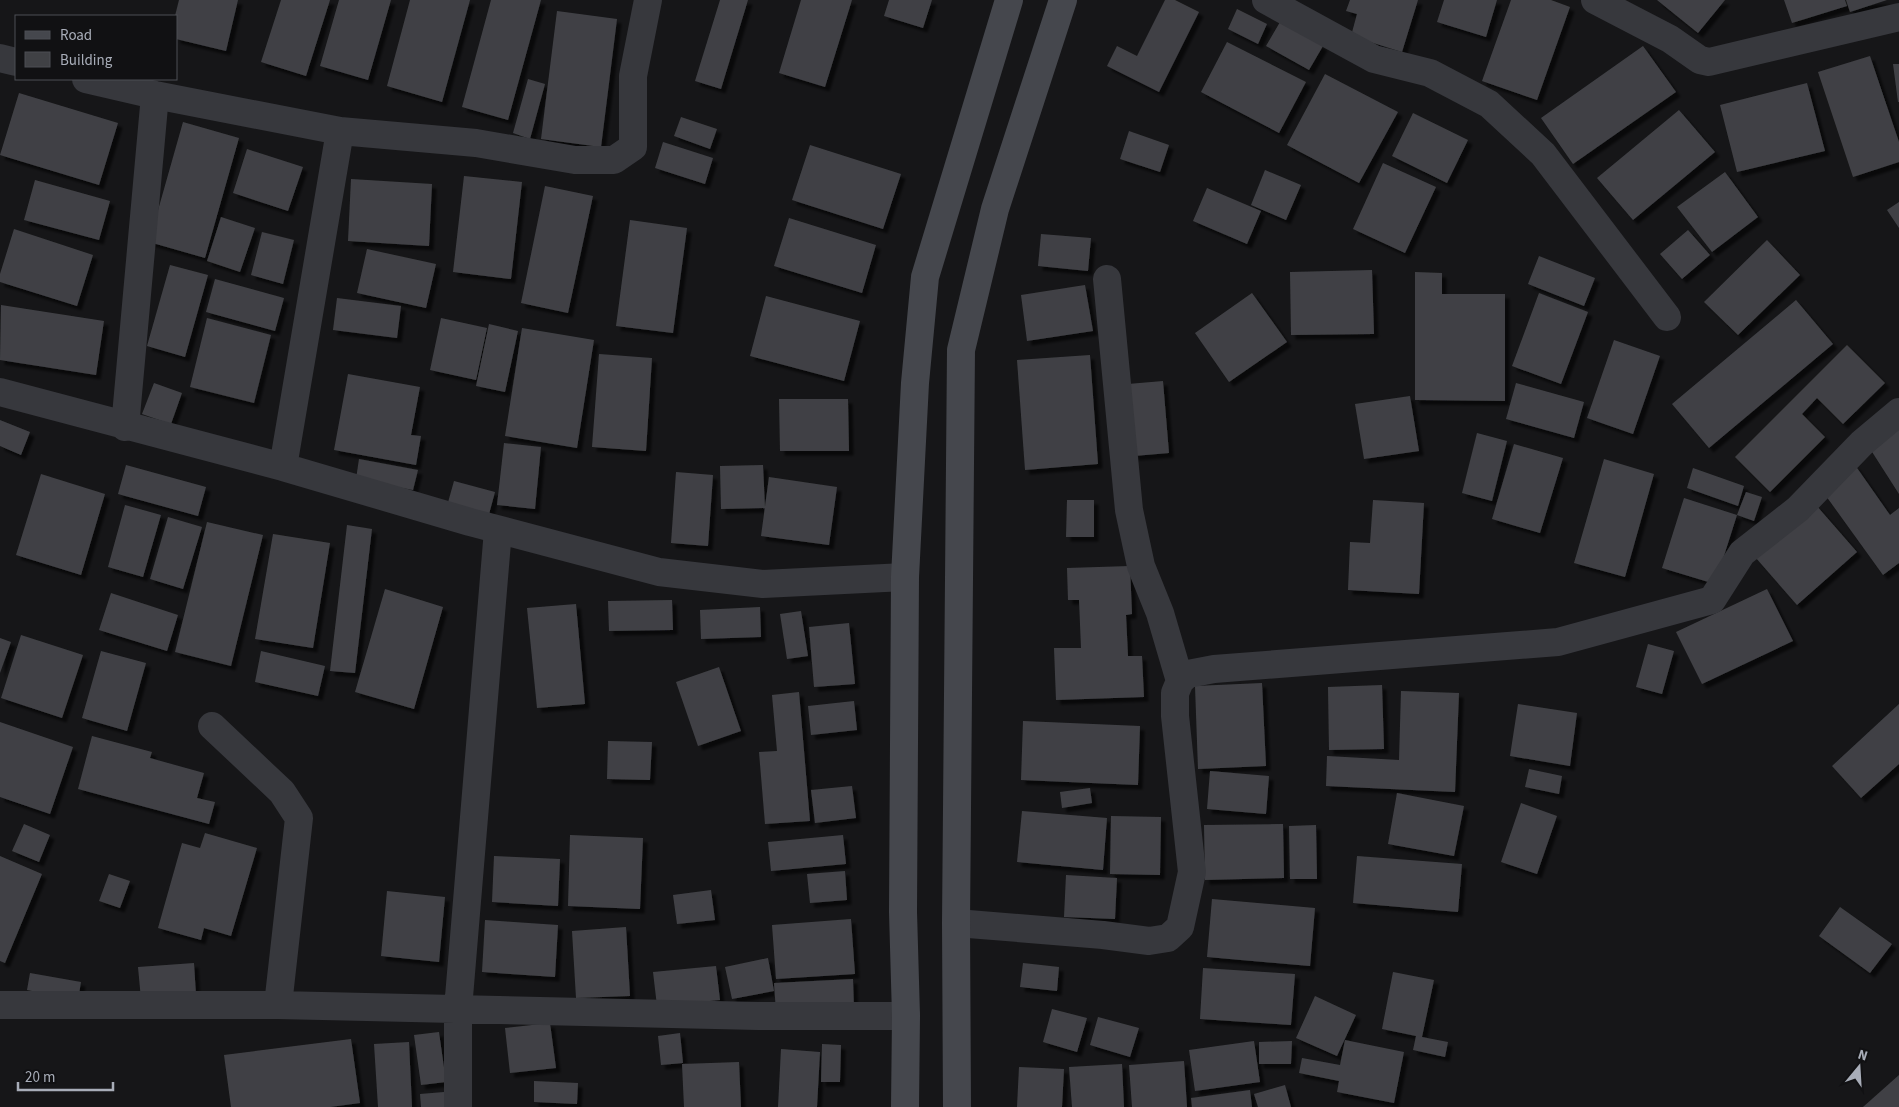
<svg xmlns="http://www.w3.org/2000/svg" width="1899" height="1107" font-family="'Source Sans 3',sans-serif">
	<style>
		.building { fill: #404145; filter: url(#shadow) }
		.lines { fill: none; stroke-linecap: round; stroke-linejoin: round }
		.street { stroke: #37383d; stroke-width: 28 }
		.secondary { stroke: #45474d; stroke-width: 28 }
	</style>
	<defs>
		<filter id="shadow"><feDropShadow dx="4.5" dy="4.5" stdDeviation="1" flood-color="#0009"/></filter>
	</defs>
	<rect width="100%" height="100%" fill="#161618"/>
	<path class="building" d="M 179,0 L 238,0 L 226,51 L 176,39 L 175,16 Z
		M 281,0 L 330,0 L 306,76 L 261,62 Z
		M 339,0 L 391,0 L 368,80 L 320,66 Z
		M 410,0 L 470,0 L 442,102 L 387,86 Z
		M 491,0 L 541,0 L 508,120 L 462,107 Z
		M 720,0 L 748,0 L 721,89 L 695,81 Z
		M 801,0 L 852,0 L 825,87 L 779,73 Z
		M 889,0 L 932,0 L 923,28 L 884,16 Z
		M 1165,0 L 1175,0 L 1199,12 L 1159,92 L 1107,66 L 1117,46 L 1137,56 Z
		M 1350,0 L 1418,0 L 1402,52 L 1351,36 L 1357,14 L 1346,11 Z
		M 1444,0 L 1497,0 L 1486,37 L 1437,22 Z
		M 1511,0 L 1551,0 L 1570,7 L 1537,100 L 1482,81 Z
		M 1657,0 L 1725,0 L 1698,33 Z
		M 1784,0 L 1845,0 L 1847,6 L 1792,23 Z
		M 1846,0 L 1887,0 L 1850,12 Z
		M 1237,9 L 1267,24 L 1258,44 L 1228,29 Z
		M 557,11 L 617,19 L 601,147 L 541,139 Z
		M 1280,22 L 1323,46 L 1309,70 L 1266,46 Z
		M 1227,42 L 1306,82 L 1279,133 L 1201,92 Z
		M 1643,46 L 1676,92 L 1573,164 L 1541,118 Z
		M 1870,56 L 1899,142 L 1899,162 L 1853,177 L 1818,72 Z
		M 1893,64 L 1899,64 L 1899,102 L 1898,102 Z
		M 1325,74 L 1398,112 L 1359,183 L 1287,145 Z
		M 528,79 L 545,84 L 530,139 L 513,133 Z
		M 1807,83 L 1825,151 L 1737,172 L 1720,105 Z
		M 19,93 L 118,123 L 99,185 L 0,155 Z
		M 1679,110 L 1715,152 L 1633,220 L 1597,178 Z
		M 1413,113 L 1468,140 L 1447,183 L 1392,156 Z
		M 681,117 L 717,129 L 710,149 L 674,136 Z
		M 183,122 L 239,138 L 205,258 L 149,242 Z
		M 1129,131 L 1169,145 L 1160,172 L 1120,159 Z
		M 663,142 L 713,158 L 705,184 L 655,168 Z
		M 810,145 L 901,174 L 883,229 L 792,200 Z
		M 247,149 L 303,167 L 288,211 L 233,193 Z
		M 1383,163 L 1436,187 L 1405,253 L 1353,229 Z
		M 1265,170 L 1301,185 L 1286,220 L 1251,205 Z
		M 1725,172 L 1758,217 L 1712,252 L 1677,207 Z
		M 464,176 L 522,182 L 511,279 L 453,272 Z
		M 351,179 L 432,184 L 429,246 L 348,241 Z
		M 35,180 L 110,201 L 99,240 L 24,220 Z
		M 545,186 L 593,196 L 568,313 L 521,303 Z
		M 1207,188 L 1261,211 L 1247,244 L 1193,221 Z
		M 1899,202 L 1899,228 L 1887,210 Z
		M 221,217 L 255,228 L 240,272 L 207,261 Z
		M 789,218 L 876,245 L 862,293 L 774,266 Z
		M 630,220 L 687,228 L 673,333 L 616,326 Z
		M 14,229 L 93,255 L 77,306 L 0,282 L 0,274 Z
		M 1688,230 L 1710,255 L 1682,279 L 1660,254 Z
		M 262,232 L 294,240 L 283,284 L 251,275 Z
		M 1041,234 L 1091,238 L 1088,271 L 1038,266 Z
		M 1767,240 L 1800,275 L 1738,335 L 1704,302 Z
		M 367,249 L 436,264 L 426,308 L 357,293 Z
		M 1539,256 L 1595,278 L 1584,306 L 1528,284 Z
		M 170,265 L 208,275 L 185,357 L 147,346 Z
		M 1372,270 L 1374,334 L 1291,335 L 1290,272 Z
		M 1415,272 L 1442,273 L 1442,294 L 1505,294 L 1505,401 L 1415,400 Z
		M 215,279 L 284,298 L 275,331 L 206,312 Z
		M 1085,285 L 1093,331 L 1027,341 L 1021,295 Z
		M 1252,293 L 1287,342 L 1229,382 L 1195,333 Z
		M 1539,293 L 1588,312 L 1561,384 L 1512,366 Z
		M 766,296 L 860,321 L 844,381 L 750,356 Z
		M 337,298 L 401,306 L 397,338 L 333,330 Z
		M 1796,300 L 1833,344 L 1709,448 L 1672,404 Z
		M 1,305 L 104,321 L 96,375 L 0,360 Z
		M 207,318 L 271,335 L 254,403 L 190,387 Z
		M 441,318 L 487,328 L 476,380 L 430,370 Z
		M 489,324 L 518,331 L 505,392 L 476,386 Z
		M 522,328 L 594,340 L 577,448 L 505,436 Z
		M 1614,340 L 1660,356 L 1633,434 L 1587,418 Z
		M 1847,345 L 1885,383 L 1843,424 L 1817,398 L 1802,414 L 1825,437 L 1770,492 L 1735,457 Z
		M 599,354 L 652,358 L 646,451 L 592,447 Z
		M 1090,355 L 1098,464 L 1025,470 L 1017,360 Z
		M 348,374 L 420,387 L 411,435 L 421,436 L 416,465 L 334,450 Z
		M 1163,381 L 1169,453 L 1134,456 L 1128,384 Z
		M 154,383 L 182,393 L 171,424 L 142,414 Z
		M 1516,383 L 1584,402 L 1574,438 L 1506,419 Z
		M 1410,396 L 1419,451 L 1364,459 L 1355,404 Z
		M 779,399 L 848,399 L 849,451 L 780,451 Z
		M 0,420 L 30,432 L 21,455 L 0,446 Z
		M 1899,424 L 1899,494 L 1867,444 Z
		M 1477,433 L 1507,441 L 1492,501 L 1462,493 Z
		M 504,443 L 541,447 L 535,509 L 497,505 Z
		M 1514,444 L 1563,458 L 1540,533 L 1492,519 Z
		M 359,459 L 418,470 L 413,490 L 356,479 Z
		M 1604,459 L 1654,474 L 1625,577 L 1574,563 Z
		M 126,465 L 206,487 L 198,516 L 118,494 Z
		M 763,465 L 765,508 L 721,509 L 720,466 Z
		M 1855,465 L 1890,515 L 1899,508 L 1899,563 L 1883,575 L 1821,489 Z
		M 1693,468 L 1744,486 L 1738,506 L 1687,488 Z
		M 676,472 L 713,475 L 708,546 L 671,543 Z
		M 41,474 L 105,494 L 81,575 L 16,555 Z
		M 769,477 L 837,487 L 829,545 L 761,536 Z
		M 454,481 L 495,492 L 488,518 L 447,506 Z
		M 1746,492 L 1762,497 L 1754,521 L 1737,515 Z
		M 1684,498 L 1737,515 L 1715,584 L 1662,568 Z
		M 1067,500 L 1094,500 L 1094,537 L 1066,537 Z
		M 1373,500 L 1424,503 L 1419,594 L 1348,590 L 1350,542 L 1370,543 Z
		M 125,505 L 161,515 L 143,577 L 108,567 Z
		M 1816,505 L 1857,552 L 1797,605 L 1756,558 Z
		M 168,517 L 202,527 L 183,589 L 150,579 Z
		M 207,522 L 263,535 L 231,666 L 175,652 Z
		M 347,525 L 372,529 L 355,673 L 330,671 Z
		M 273,534 L 330,543 L 313,648 L 255,639 Z
		M 1130,566 L 1132,614 L 1126,615 L 1128,656 L 1142,656 L 1144,697 L 1056,700 L 1054,648 L 1081,648 L 1079,600 L 1068,600 L 1067,568 Z
		M 385,589 L 443,607 L 414,709 L 355,692 Z
		M 1767,589 L 1793,641 L 1702,684 L 1676,632 Z
		M 111,593 L 178,615 L 167,651 L 99,630 Z
		M 672,600 L 673,630 L 609,631 L 608,601 Z
		M 576,604 L 585,704 L 537,708 L 527,608 Z
		M 760,607 L 761,637 L 701,639 L 700,610 Z
		M 801,611 L 808,656 L 787,659 L 780,614 Z
		M 849,623 L 855,684 L 814,687 L 809,627 Z
		M 21,635 L 83,655 L 62,718 L 1,698 Z
		M 0,638 L 11,642 L 0,673 Z
		M 1648,644 L 1674,651 L 1662,694 L 1636,687 Z
		M 101,651 L 146,663 L 127,731 L 82,718 Z
		M 261,651 L 325,666 L 318,696 L 255,682 Z
		M 719,667 L 741,731 L 698,746 L 676,682 Z
		M 1262,683 L 1266,766 L 1198,769 L 1195,686 Z
		M 1382,685 L 1384,749 L 1329,750 L 1328,687 Z
		M 1401,691 L 1459,693 L 1455,792 L 1326,786 L 1327,756 L 1399,760 Z
		M 799,692 L 810,821 L 765,824 L 759,752 L 777,751 L 772,695 Z
		M 854,701 L 857,730 L 811,735 L 808,706 Z
		M 1518,704 L 1577,713 L 1570,766 L 1510,756 Z
		M 1899,704 L 1899,764 L 1861,798 L 1832,766 Z
		M 1023,721 L 1140,726 L 1138,785 L 1021,780 Z
		M 0,722 L 73,747 L 50,814 L 0,797 Z
		M 92,736 L 152,752 L 150,758 L 204,773 L 197,798 L 215,802 L 209,824 L 78,789 Z
		M 608,741 L 652,742 L 650,780 L 607,779 Z
		M 1529,769 L 1562,776 L 1559,794 L 1525,787 Z
		M 1210,771 L 1269,776 L 1266,814 L 1207,809 Z
		M 852,786 L 856,818 L 815,823 L 811,790 Z
		M 1090,788 L 1092,803 L 1062,808 L 1060,792 Z
		M 1397,793 L 1464,806 L 1454,856 L 1388,844 Z
		M 1521,803 L 1557,816 L 1537,874 L 1501,862 Z
		M 1022,811 L 1107,818 L 1103,870 L 1017,862 Z
		M 1111,816 L 1161,817 L 1160,875 L 1110,874 Z
		M 24,824 L 50,835 L 39,862 L 12,851 Z
		M 1283,824 L 1284,878 L 1205,880 L 1204,825 Z
		M 1316,825 L 1317,879 L 1290,879 L 1289,826 Z
		M 205,833 L 257,848 L 231,936 L 204,928 L 201,940 L 158,928 L 182,843 L 200,848 Z
		M 570,835 L 643,838 L 640,909 L 568,906 Z
		M 843,835 L 846,864 L 771,871 L 768,842 Z
		M 0,856 L 42,874 L 5,963 L 0,961 Z
		M 494,856 L 560,859 L 558,906 L 492,902 Z
		M 1357,856 L 1462,864 L 1458,912 L 1353,903 Z
		M 845,871 L 847,900 L 810,903 L 807,874 Z
		M 109,874 L 130,881 L 120,908 L 99,901 Z
		M 1066,875 L 1117,878 L 1115,919 L 1064,917 Z
		M 711,890 L 715,920 L 677,924 L 673,895 Z
		M 387,891 L 445,897 L 439,962 L 381,956 Z
		M 1212,899 L 1315,908 L 1310,966 L 1207,957 Z
		M 1840,907 L 1892,944 L 1870,973 L 1819,936 Z
		M 851,919 L 855,974 L 776,979 L 772,925 Z
		M 485,920 L 558,925 L 555,977 L 482,972 Z
		M 626,927 L 630,996 L 576,998 L 572,931 Z
		M 768,958 L 774,991 L 732,999 L 725,967 Z
		M 194,963 L 196,995 L 141,999 L 138,967 Z
		M 1023,963 L 1059,967 L 1057,991 L 1020,987 Z
		M 716,966 L 720,1000 L 657,1006 L 653,972 Z
		M 1203,968 L 1295,974 L 1291,1025 L 1200,1019 Z
		M 1393,972 L 1434,980 L 1422,1037 L 1448,1042 L 1445,1057 L 1413,1050 L 1416,1036 L 1382,1029 Z
		M 30,973 L 81,982 L 78,1000 L 27,990 Z
		M 853,979 L 854,1009 L 776,1012 L 774,983 Z
		M 1315,996 L 1356,1015 L 1337,1056 L 1296,1038 Z
		M 1052,1009 L 1087,1018 L 1077,1052 L 1043,1042 Z
		M 1098,1017 L 1139,1028 L 1130,1057 L 1090,1045 Z
		M 550,1023 L 556,1068 L 510,1073 L 505,1028 Z
		M 439,1032 L 446,1082 L 421,1085 L 414,1035 Z
		M 680,1033 L 683,1063 L 661,1065 L 658,1036 Z
		M 351,1039 L 360,1103 L 330,1107 L 231,1107 L 224,1055 Z
		M 1345,1040 L 1404,1052 L 1394,1103 L 1337,1092 L 1339,1081 L 1299,1073 L 1302,1058 L 1340,1065 Z
		M 1254,1041 L 1260,1082 L 1195,1091 L 1189,1050 Z
		M 1292,1041 L 1291,1064 L 1259,1064 L 1259,1042 Z
		M 409,1042 L 412,1107 L 378,1107 L 374,1044 Z
		M 822,1044 L 841,1045 L 840,1082 L 821,1082 Z
		M 781,1049 L 820,1052 L 817,1107 L 778,1107 Z
		M 1184,1061 L 1187,1107 L 1132,1107 L 1129,1065 Z
		M 739,1062 L 741,1107 L 684,1107 L 682,1064 Z
		M 1122,1064 L 1124,1107 L 1072,1107 L 1069,1067 Z
		M 1019,1067 L 1064,1069 L 1062,1107 L 1017,1107 Z
		M 1899,1075 L 1899,1107 L 1863,1107 Z
		M 534,1081 L 578,1083 L 577,1104 L 534,1102 Z
		M 1285,1085 L 1291,1107 L 1258,1107 L 1254,1094 Z
		M 1250,1090 L 1252,1107 L 1192,1107 L 1191,1098 Z
		M 444,1092 L 445,1107 L 421,1107 L 420,1094 Z"/>
	<g class="lines">
		<path class="street" d="M 1266,0 L 1374,59 L 1430,73 L 1489,104 L 1543,154 L 1667,317
			M 1595,0 L 1670,39 L 1700,60 L 1709,62 L 1899,17
			M 0,58 L 16,62
			M 86,79 L 155,95 L 340,131 L 476,143 L 575,160 L 614,160 L 633,147 L 633,76 L 648,0
			M 1107,279 L 1129,510 L 1141,566 L 1160,613 L 1180,681
			M 0,392 L 283,467 L 470,522 L 659,572 L 763,584 L 905,577
			M 125,427 L 155,95
			M 283,467 L 340,131
			M 212,726 L 282,792 L 299,818 L 278,1005
			M 956,923 L 1103,935 L 1149,941 L 1168,938 L 1180,927 L 1192,872 L 1175,716 L 1175,693 L 1180,681 L 1188,674 L 1214,669 L 1558,642 L 1712,600 L 1742,553 L 1798,509 L 1862,443 L 1899,412
			M 0,1005 L 278,1005 L 758,1016 L 906,1016
			M 458,1107 L 458,1009 L 498,530"/>
		<path class="secondary" d="M 905,1107 L 906,1016 L 903,912 L 905,577 L 915,383 L 925,277 L 1009,0
			M 957,1107 L 956,923 L 961,350 L 995,209 L 1063,0"/>
	</g>
	<rect x="15" y="15" width="162" height="65" fill="#111113" stroke="#4d4f55"/>
	<rect x="25" y="31" width="25" height="8" fill="#45474d" stroke="#4d4f55"/>
	<text x="60" y="40" font-size="15" fill="#a8adb8">Road</text>
	<rect x="25" y="52" width="25" height="15" fill="#404145" stroke="#4d4f55"/>
	<text x="60" y="65" font-size="15" fill="#a8adb8">Building</text>
	<g transform="translate(1859 1067) rotate(18)" stroke="#111113" stroke-width="4" paint-order="stroke">
	<path d="M0-4L9 19L0 12L-9 19Z" fill="#a8adb8"/>
	<text y="-8" font-size="14" font-weight="bold" text-anchor="middle" fill="#a8adb8">N</text>
	</g>
	<path d="M18 1082v8h95v-8" fill="none" stroke="#a8adb8" stroke-width="2.5"/>
	<text x="25" y="1082" font-size="15" fill="#a8adb8" stroke="#111113" stroke-width="4" paint-order="stroke">20 m</text>
</svg>
